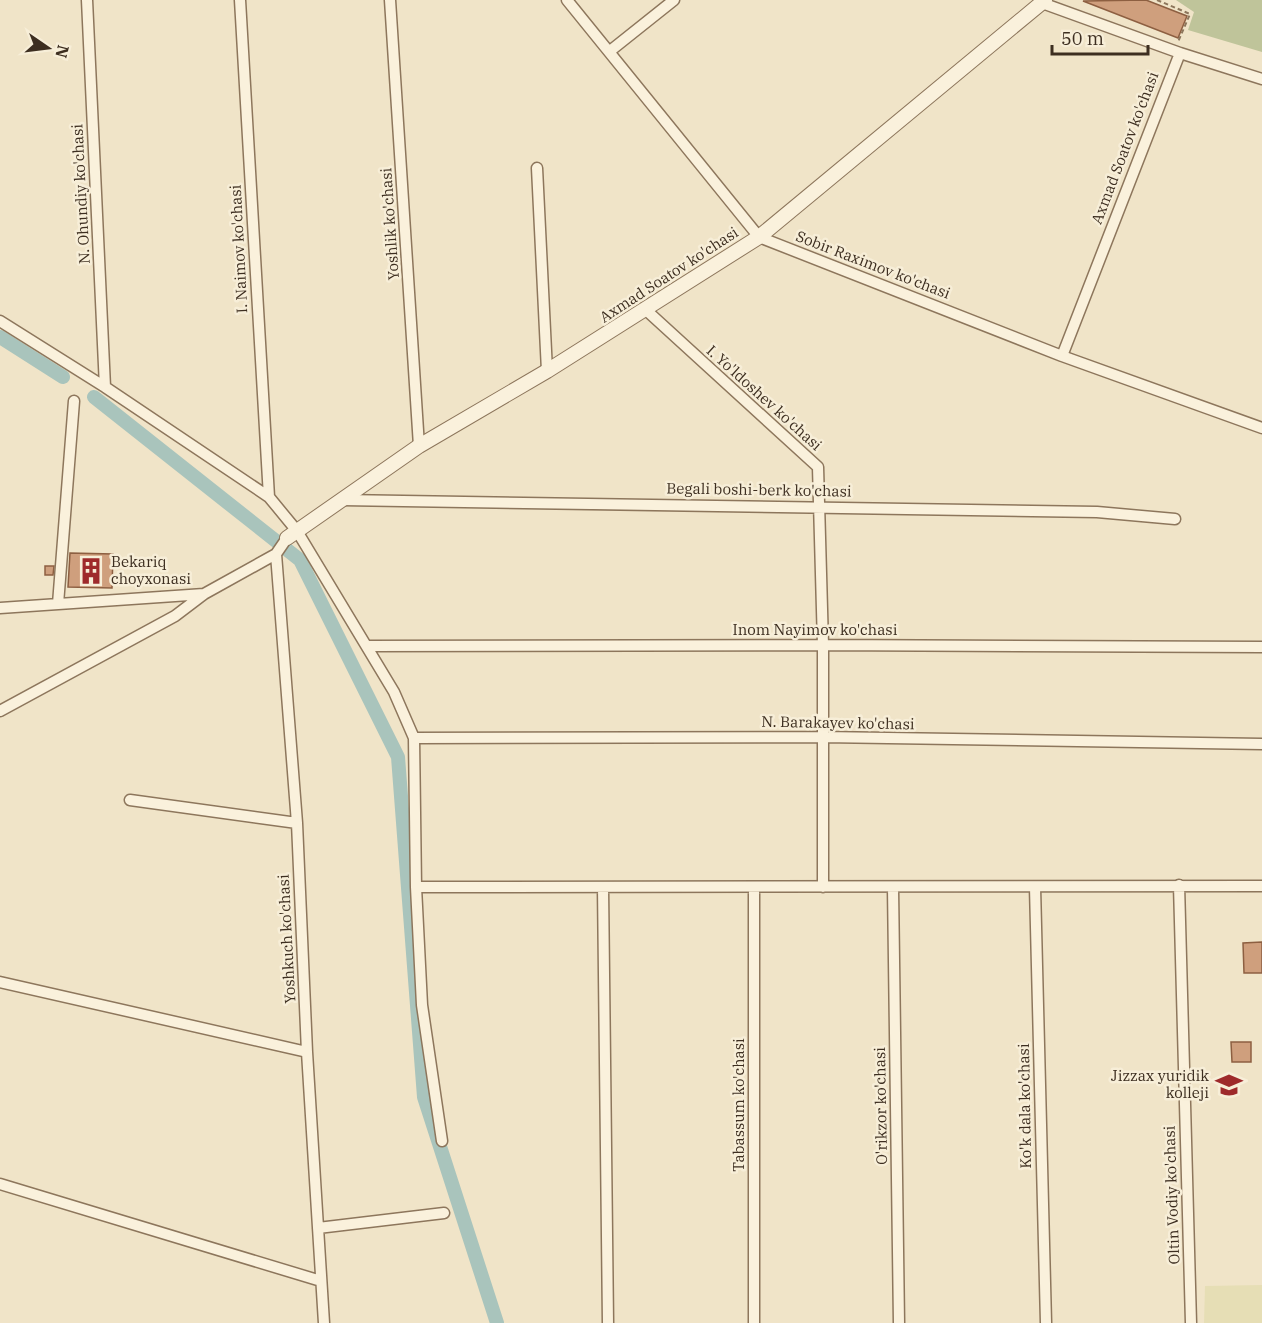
<svg xmlns="http://www.w3.org/2000/svg" width="1262" height="1323" font-family="'IBM Plex Serif',serif">
	<style>
		.farmland { fill: #e6deb5 }
		.cemetery { fill: #bfc49a }
		.lines { fill: none; stroke-linecap: round; stroke-linejoin: round }
		.canal { stroke: #a9c4bc; stroke-width: 14 }
		.building { fill: #cf9f7d; stroke: #8d5f41; stroke-width: 1.5 }
		.minor-casing { stroke: #8d765c; stroke-width: 13 }
		.tertiary-casing { stroke: #8d765c; stroke-width: 16 }
		.path { stroke: #8d765c; stroke-width: 2; stroke-dasharray: 4.5 3; stroke-linecap: butt }
		.minor { stroke: #faf1dc; stroke-width: 10 }
		.tertiary { stroke: #faf1dc; stroke-width: 14 }
		.labels { text-anchor: middle; stroke-width: 5; stroke-linejoin: round; paint-order: stroke }
		.street-label { font-size: 15px; fill: #3d2e20; stroke: #f7eed8 }
		.poi-label { font-size: 15px; fill: #3d2e20; stroke: #f7eed8; text-anchor: start }
	</style>
	<rect width="100%" height="100%" fill="#f0e4c8"/>
	<path class="farmland" d="M 1262,1285 L 1262,1323 L 1204,1323 L 1205,1286 Z"/>
	<path class="cemetery" d="M 1176,0 L 1262,0 L 1262,52 L 1188,30 L 1194,12 Z"/>
	<g class="lines">
		<path class="canal" d="M 0,337 L 63,377
			M 94,397 L 300,560 L 398,757 L 424,1097 L 497,1323"/>
	</g>
	<path class="building" d="M 1146,0 L 1187,16 L 1178,38 L 1083,1 Z
		M 70,553 L 113,554 L 112,588 L 68,587 Z
		M 45,566 L 54,566 L 53,575 L 45,575 Z
		M 1262,942 L 1262,973 L 1244,973 L 1243,943 Z
		M 1231,1042 L 1251,1042 L 1251,1062 L 1232,1062 Z"/>
	<g class="lines">
		<defs>
			<path id="minor" d="M 87,0 L 105,387
				M 240,0 L 269,497
				M 390,0 L 419,446
				M 567,0 L 759,237 L 1062,356 L 1262,428
				M 1040,0 L 1042,3 L 1180,53 L 1262,79
				M 610,51 L 674,0
				M 537,168 L 547,371
				M 646,310 L 818,467 L 823,645 L 823,887
				M 0,321 L 105,387 L 269,497 L 297,531 L 394,692 L 414,738 L 416,887 L 422,1005 L 442,1141
				M 1062,356 L 1180,53
				M 342,500 L 1097,512 L 1175,519
				M 276,554 L 297,823 L 307,1052 L 324,1323
				M 58,604 L 74,401
				M 0,608 L 204,594
				M 367,646 L 823,645 L 1262,647
				M 0,711 L 175,616 L 204,594 L 276,554 L 287,538
				M 414,738 L 823,737 L 1262,744
				M 130,800 L 297,823
				M 1179,885 L 1191,1323
				M 416,887 L 1262,886
				M 603,887 L 608,1323
				M 754,887 L 754,1323
				M 1035,887 L 1046,1323
				M 893,888 L 899,1323
				M 0,982 L 307,1052
				M 0,1184 L 321,1281
				M 318,1228 L 444,1213"/>
			<path id="tertiary" d="M 287,538 L 419,446 L 547,371 L 759,237 L 1045,0"/>
		</defs>
		<use href="#minor" class="minor-casing"/>
		<use href="#tertiary" class="tertiary-casing"/>
		<path class="path" d="M 1157,0 L 1190,14 L 1178,42"/>
		<use href="#minor" class="minor"/>
		<use href="#tertiary" class="tertiary"/>
	</g>
	<defs>
		<symbol id="building-bare" viewBox="-9 -9 18 18"><path d="M-4-6H4V6H1V3H-1V6H-4ZM-2.5-4.3h1.7v1.8h-1.7ZM.8-4.3h1.7v1.8H.8ZM-2.5-1h1.7V.8h-1.7ZM.8-1h1.7V.8H.8Z" fill="#9e2a2b" stroke="#f7eed8" stroke-width="2.5" paint-order="stroke"/></symbol>
		<symbol id="university-bare" viewBox="-9 -9 18 18"><path d="M0-5L7-2L0 1L-7-2ZM-4 1L0 2.5L4 1V4Q0 6-4 4Z" fill="#9e2a2b" stroke="#f7eed8" stroke-width="2.5" paint-order="stroke"/></symbol>
	</defs>
	<g fill-rule="evenodd">
		<use href="#building-bare" x="72" y="552" width="38" height="38"/>
		<use href="#university-bare" x="1210" y="1066" width="38" height="38"/>
	</g>
	<g class="labels">
		<g class="street-label">
			<text transform="translate(1125 148) rotate(-69)" y="5">Axmad Soatov ko'chasi</text>
			<text transform="translate(81 194) rotate(-93)" y="5">N. Ohundiy ko'chasi</text>
			<text transform="translate(390 224) rotate(-94)" y="5">Yoshlik ko'chasi</text>
			<text transform="translate(239 249) rotate(-93)" y="5">I. Naimov ko'chasi</text>
			<text transform="translate(873 265) rotate(21)" y="5">Sobir Raximov ko'chasi</text>
			<text transform="translate(669 275) rotate(-33)" y="5">Axmad Soatov ko'chasi</text>
			<text transform="translate(764 398) rotate(42)" y="5">I. Yo'ldoshev ko'chasi</text>
			<text transform="translate(759 490) rotate(1)" y="5">Begali boshi-berk ko'chasi</text>
			<text x="815" y="635">Inom Nayimov ko'chasi</text>
			<text transform="translate(838 723) rotate(1)" y="5">N. Barakayev ko'chasi</text>
			<text transform="translate(287 939) rotate(-93)" y="5">Yoshkuch ko'chasi</text>
			<text transform="translate(739 1105) rotate(-90)" y="5">Tabassum ko'chasi</text>
			<text transform="translate(881 1106) rotate(-91)" y="5">O'rikzor ko'chasi</text>
			<text transform="translate(1025 1106) rotate(-91)" y="5">Ko'k dala ko'chasi</text>
			<text transform="translate(1172 1195) rotate(-92)" y="5">Oltin Vodiy ko'chasi</text>
		</g>
		<g class="poi-label">
			<text x="111" y="567">Bekariq<tspan x="111" dy="17">choyxonasi</tspan></text>
			<text x="1209" y="1081" text-anchor="end">Jizzax yuridik<tspan x="1209" dy="17">kolleji</tspan></text>
		</g>
	</g>
	<g transform="translate(48 48) rotate(104)" stroke="#f7eed8" stroke-width="4.5" paint-order="stroke">
	<path d="M0-4.5L10 22L0 15L-10 22Z" fill="#3d2e20"/>
	<text y="-9" font-size="16" font-weight="bold" text-anchor="middle" fill="#3d2e20">N</text>
	</g>
	<path d="M1052 45v9h96v-9" fill="none" stroke="#3d2e20" stroke-width="3"/>
	<text x="1061" y="45" font-size="18" fill="#3d2e20" stroke="#f7eed8" stroke-width="4.5" paint-order="stroke">50 m</text>
</svg>
